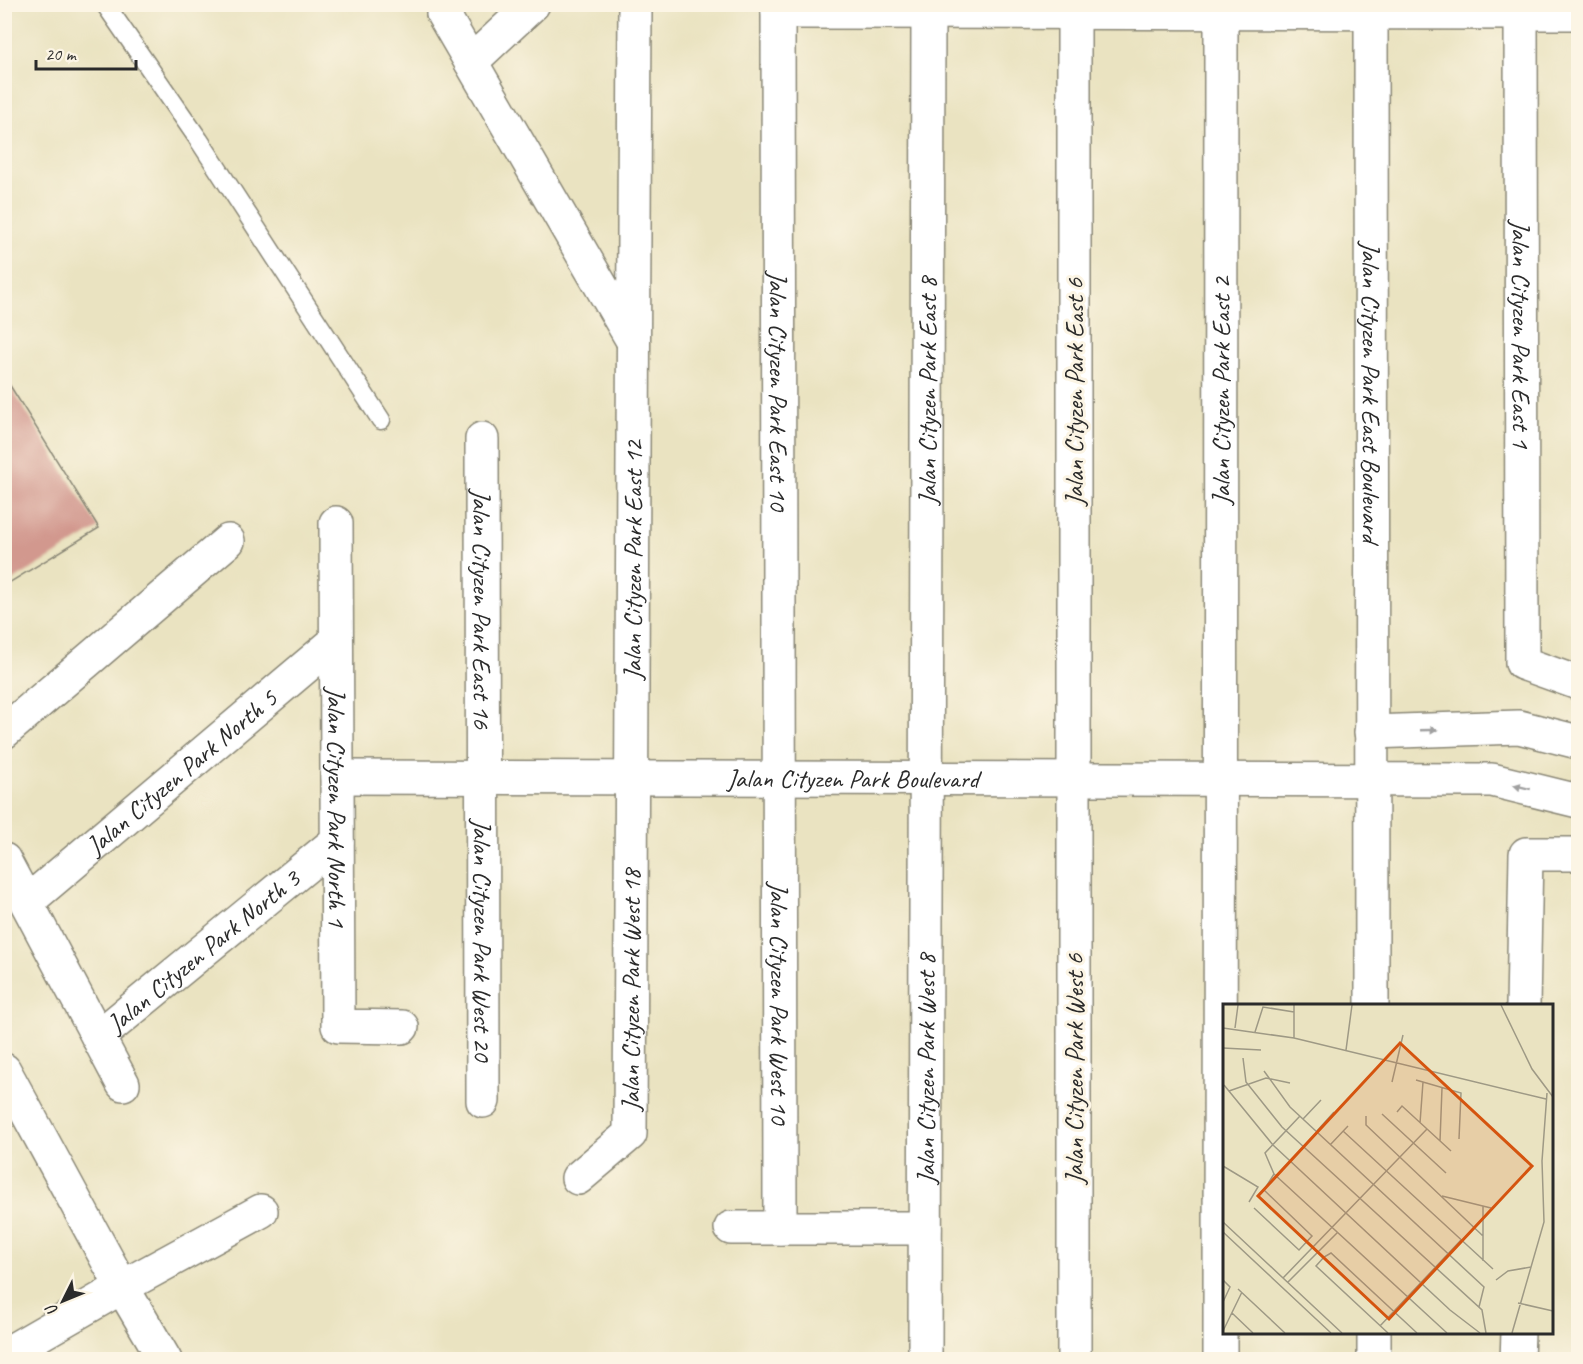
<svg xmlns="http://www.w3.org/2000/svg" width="1583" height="1364" font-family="Caveat,sans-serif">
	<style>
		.building { fill: #d2988e }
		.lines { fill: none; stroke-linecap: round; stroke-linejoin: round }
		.lane-casing { stroke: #8a8776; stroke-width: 21 }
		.street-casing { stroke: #8a8776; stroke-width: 36 }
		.lane { stroke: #fff; stroke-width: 18 }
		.street { stroke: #fff; stroke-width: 33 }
		.oneway { fill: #a0a0a0 }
		.labels { text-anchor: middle; stroke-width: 6; stroke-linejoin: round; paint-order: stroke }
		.street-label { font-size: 26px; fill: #2b2b2b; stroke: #fcf5e5 }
		.inset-road { fill: none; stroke: #9e9985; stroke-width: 1.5 }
		.view { fill: #d5540f; fill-opacity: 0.15; stroke: #d5540f; stroke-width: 3 }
		.inset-edge { fill: none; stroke: #2b2b2b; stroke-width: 3 }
	</style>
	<rect width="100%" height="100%" fill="#fcf5e5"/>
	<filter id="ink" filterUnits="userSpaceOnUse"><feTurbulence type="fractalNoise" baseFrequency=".0167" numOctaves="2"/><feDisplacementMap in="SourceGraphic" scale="12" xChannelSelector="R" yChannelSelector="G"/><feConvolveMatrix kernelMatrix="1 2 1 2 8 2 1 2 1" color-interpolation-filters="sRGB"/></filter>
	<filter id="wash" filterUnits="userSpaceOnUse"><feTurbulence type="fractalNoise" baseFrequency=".008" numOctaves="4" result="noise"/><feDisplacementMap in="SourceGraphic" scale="24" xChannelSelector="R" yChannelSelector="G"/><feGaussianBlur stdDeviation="1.35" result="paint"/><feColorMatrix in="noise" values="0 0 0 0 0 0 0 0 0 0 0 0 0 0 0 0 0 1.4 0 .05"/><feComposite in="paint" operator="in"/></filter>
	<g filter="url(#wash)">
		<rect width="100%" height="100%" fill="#eae3c1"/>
		<g id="blocks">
			<path class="building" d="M 4,376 L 99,528 L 4,586 Z"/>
		</g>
	</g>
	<g filter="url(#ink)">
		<use href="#blocks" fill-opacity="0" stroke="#8a8776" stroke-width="1.5"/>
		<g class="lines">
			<defs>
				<path id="lane" d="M 105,4 L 199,140 L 381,420"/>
				<g id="street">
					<path id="s1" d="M 778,4 L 780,1228"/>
					<path id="s2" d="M 1371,4 L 1372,1006"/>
					<path id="s3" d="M 1521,4 L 1522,663 L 1578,683"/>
					<path d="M 778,12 L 1578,13"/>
					<path d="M 443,14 L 633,341"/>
					<path d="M 471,62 L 533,4"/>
					<path id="s4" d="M 482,439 L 483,1101"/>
					<path id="s5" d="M 336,523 L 338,1026 L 402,1027"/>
					<path d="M 4,732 L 228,541"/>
					<path d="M 1371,732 L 1519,727 L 1578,742"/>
					<path id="s6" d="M 337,777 L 1492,780 L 1578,801"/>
					<path d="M 4,860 L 123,1084"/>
					<path id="s7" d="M 27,902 L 336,641"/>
					<path d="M 1523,1006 L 1526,854 L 1578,854"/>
					<path id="s8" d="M 98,1037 L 337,841"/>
					<path d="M 4,1070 L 122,1287 L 165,1360"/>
					<path id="s9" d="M 578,1178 L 630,1134 L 635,4"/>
					<path d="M 731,1228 L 925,1228"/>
					<path d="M 1374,1332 L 1374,1360"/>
					<path d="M 4,1355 L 122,1287 L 261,1211"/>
					<path id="s10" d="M 925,1360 L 928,4"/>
					<path d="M 1074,1360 L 1074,4"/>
					<path id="s11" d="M 1220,1360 L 1221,4"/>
					<path d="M 1517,1360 L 1518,1332"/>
				</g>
			</defs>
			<use href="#lane" class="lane-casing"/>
			<use href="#street" class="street-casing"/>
			<use href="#lane" class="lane"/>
			<use href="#street" class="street"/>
		</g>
		<defs><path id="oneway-solid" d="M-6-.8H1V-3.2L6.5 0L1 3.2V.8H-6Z" transform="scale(1.5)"/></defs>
		<g class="oneway">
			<use href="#oneway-solid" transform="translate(1429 730) rotate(-2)"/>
			<use href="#oneway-solid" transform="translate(1522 787) rotate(-166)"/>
		</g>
	</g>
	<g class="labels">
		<g class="street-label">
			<text dy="9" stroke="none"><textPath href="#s3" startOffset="330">Jalan Cityzen Park East 1</textPath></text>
			<text dy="9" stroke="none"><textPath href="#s1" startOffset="387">Jalan Cityzen Park East 10</textPath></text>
			<text dy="9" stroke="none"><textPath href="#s10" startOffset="969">Jalan Cityzen Park East 8</textPath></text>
			<text transform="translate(1074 392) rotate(-90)" y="9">Jalan Cityzen Park East 6</text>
			<text dy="9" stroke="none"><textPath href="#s11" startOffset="969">Jalan Cityzen Park East 2</textPath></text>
			<text dy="9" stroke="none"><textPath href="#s2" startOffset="388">Jalan Cityzen Park East Boulevard</textPath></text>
			<text dy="9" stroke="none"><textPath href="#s9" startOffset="642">Jalan Cityzen Park East 12</textPath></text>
			<text dy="9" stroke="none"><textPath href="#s4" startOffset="170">Jalan Cityzen Park East 16</textPath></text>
			<text dy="9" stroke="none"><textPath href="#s7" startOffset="202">Jalan Cityzen Park North 5</textPath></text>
			<text dy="9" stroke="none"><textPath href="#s6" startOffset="516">Jalan Cityzen Park Boulevard</textPath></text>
			<text dy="9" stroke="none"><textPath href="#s5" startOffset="284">Jalan Cityzen Park North 1</textPath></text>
			<text dy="9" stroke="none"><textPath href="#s4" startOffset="501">Jalan Cityzen Park West 20</textPath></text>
			<text dy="9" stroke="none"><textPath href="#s8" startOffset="136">Jalan Cityzen Park North 3</textPath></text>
			<text dy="9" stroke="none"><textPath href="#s9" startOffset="212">Jalan Cityzen Park West 18</textPath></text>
			<text dy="9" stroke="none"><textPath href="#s1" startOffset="999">Jalan Cityzen Park West 10</textPath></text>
			<text dy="9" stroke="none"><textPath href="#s10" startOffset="291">Jalan Cityzen Park West 8</textPath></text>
			<text transform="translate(1074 1069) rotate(-90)" y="9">Jalan Cityzen Park West 6</text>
		</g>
	</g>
	<g transform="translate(1223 1004)">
		<rect width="330" height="330" fill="#eae3c1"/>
		<path class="inset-road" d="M 278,1 L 309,65 L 330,93M 0,24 L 71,34 L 323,95M 12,24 L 15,1M 32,28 L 40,3 L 71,8M 71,34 L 71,1M 0,44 L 38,46M 123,46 L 129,1M 20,54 L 23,78 L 59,123 L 259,306 L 263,329M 41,67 L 67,103 L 261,283 L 256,303M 193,76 L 238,89 L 236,135M 169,78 L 180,31M 1,81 L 50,141 L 227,306 L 257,329M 6,87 L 43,74 L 67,79M 174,108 L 179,102 L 228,147M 159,110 L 223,169M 143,112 L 143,121 L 260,232M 80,115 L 98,96M 197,119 L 200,78M 120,127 L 270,265M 93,128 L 111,108M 217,137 L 219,84M 107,141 L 125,122M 0,162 L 35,183 L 26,198M 51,170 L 224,329M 51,170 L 42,149 L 77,112M 219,192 L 268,204M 31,204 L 76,246 L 89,232 L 41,186 L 51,170M 0,218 L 119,329M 0,228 L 108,329M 260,257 L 260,202M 60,274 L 204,125M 0,276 L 7,283 L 0,298M 273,276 L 285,267 L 308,263M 65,278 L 115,228M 15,285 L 62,329M 295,299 L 330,307M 9,309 L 30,329M 157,322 L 238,236M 0,327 L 19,288M 165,329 L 93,262 L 101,253 L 108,249 L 194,329M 289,329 L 321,218 L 319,157 L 324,89"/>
		<path class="view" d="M 177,39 L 309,162 L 166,315 L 35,192 Z"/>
		<rect width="330" height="330" class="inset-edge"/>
	</g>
	<rect width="1583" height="1364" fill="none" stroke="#fcf5e5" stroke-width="24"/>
	<g transform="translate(63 1301) rotate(227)" stroke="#fcf5e5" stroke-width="4.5" paint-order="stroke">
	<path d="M0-4.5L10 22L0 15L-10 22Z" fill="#2b2b2b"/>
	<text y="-9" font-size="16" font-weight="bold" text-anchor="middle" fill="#2b2b2b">U</text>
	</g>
	<path d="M36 60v9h100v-9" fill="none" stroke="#2b2b2b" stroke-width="3"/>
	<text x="45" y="60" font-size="18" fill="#2b2b2b" stroke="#fcf5e5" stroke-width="4.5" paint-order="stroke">20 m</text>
</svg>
